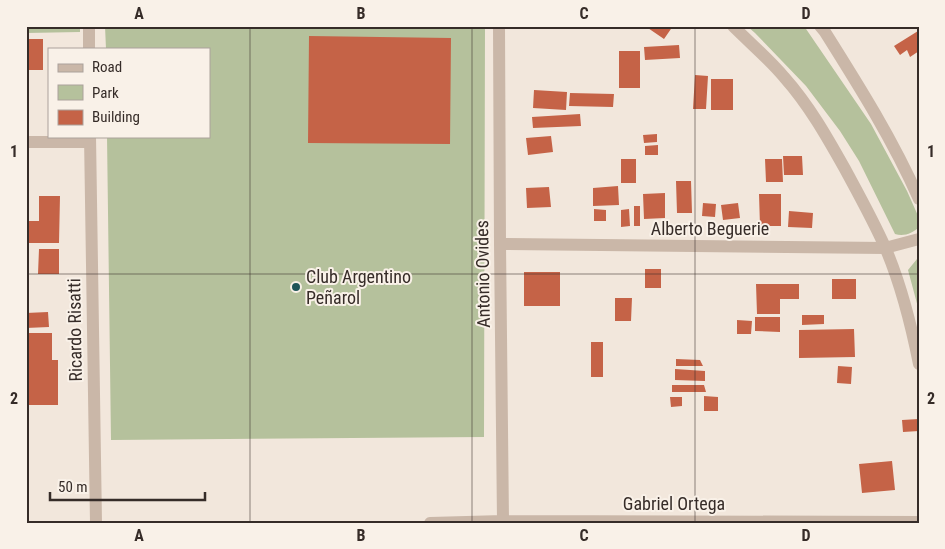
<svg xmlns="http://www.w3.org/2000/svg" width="945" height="549" font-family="'Roboto Condensed',sans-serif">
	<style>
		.green { fill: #b5c19c }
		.building { fill: #c56347 }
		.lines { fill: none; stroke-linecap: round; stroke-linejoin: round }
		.minor { stroke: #cab7a8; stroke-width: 12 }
		.grid { fill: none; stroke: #362c28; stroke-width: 1; stroke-opacity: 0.55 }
		.poi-dot { fill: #1e5558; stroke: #f9f1e8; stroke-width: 2 }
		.labels { text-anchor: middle; stroke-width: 4; stroke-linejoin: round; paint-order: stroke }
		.street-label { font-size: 18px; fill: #362c28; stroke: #f9f1e8 }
		.poi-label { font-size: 18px; fill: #362c28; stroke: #f9f1e8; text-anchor: start }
		.neatline { fill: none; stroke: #362c28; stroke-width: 2 }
		.grid-label { font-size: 16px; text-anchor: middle; font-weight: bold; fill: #362c28 }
	</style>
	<rect width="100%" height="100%" fill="#f2e7dc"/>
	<path class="green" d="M 26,26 L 80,26 L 80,32 L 26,33 Z
		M 105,26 L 485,26 L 484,437 L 111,440 L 107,136 L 209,136 L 209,49 L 106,49 Z
		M 747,26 L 804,26 L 871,124 L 907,191 L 919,218 L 919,227 C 913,233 904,237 895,234 L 859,161 L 840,131 L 806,86 L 755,33 Z
		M 917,259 L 919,259 L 919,311 L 908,270 Z"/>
	<path class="building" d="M 645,26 L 673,26 L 664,39 Z
		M 918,31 L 919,51 L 910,57 L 907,50 L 900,55 L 894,46 Z
		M 309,36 L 451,38 L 450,144 L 308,143 Z
		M 26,39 L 43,39 L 43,70 L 26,70 Z
		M 679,45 L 680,58 L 645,60 L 644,47 Z
		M 619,51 L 640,51 L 640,88 L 619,88 Z
		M 695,75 L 708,76 L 706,109 L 693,109 Z
		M 711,79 L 733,79 L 733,110 L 711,110 Z
		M 534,90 L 567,92 L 566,110 L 533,108 Z
		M 570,93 L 614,94 L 613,107 L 569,106 Z
		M 580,114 L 581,126 L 533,128 L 532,117 Z
		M 657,134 L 657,142 L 644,143 L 643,135 Z
		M 551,136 L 553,152 L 528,155 L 526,138 Z
		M 658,145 L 658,155 L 645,155 L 645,146 Z
		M 783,156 L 802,156 L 803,175 L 784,175 Z
		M 621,159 L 636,159 L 636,183 L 621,183 Z
		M 765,159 L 782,159 L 783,182 L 766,182 Z
		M 676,181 L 691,181 L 692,213 L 677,213 Z
		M 618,186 L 619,205 L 593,206 L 593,188 Z
		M 549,187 L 551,207 L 527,208 L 526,188 Z
		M 665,193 L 665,218 L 644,219 L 643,194 Z
		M 759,194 L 781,194 L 781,226 L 760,226 Z
		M 39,196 L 60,196 L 59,243 L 26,243 L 26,221 L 39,221 Z
		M 703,203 L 716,204 L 715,217 L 702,216 Z
		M 738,203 L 740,218 L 723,220 L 721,205 Z
		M 634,206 L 640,206 L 640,226 L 634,226 Z
		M 594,209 L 606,210 L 606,221 L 594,221 Z
		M 629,209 L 630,226 L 621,227 L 621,210 Z
		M 789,211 L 813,213 L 812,228 L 788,227 Z
		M 39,249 L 59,249 L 59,274 L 38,274 Z
		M 645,269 L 661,269 L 661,288 L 645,288 Z
		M 524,272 L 560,272 L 560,306 L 524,306 Z
		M 832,279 L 856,279 L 856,299 L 832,299 Z
		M 756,284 L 799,284 L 799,299 L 780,299 L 780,314 L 757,314 Z
		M 615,298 L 632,298 L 631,321 L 615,321 Z
		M 48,312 L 49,327 L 26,328 L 26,313 Z
		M 802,315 L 824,315 L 824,324 L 802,325 Z
		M 755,317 L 780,317 L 780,332 L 755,331 Z
		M 737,320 L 752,321 L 751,334 L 737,334 Z
		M 854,329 L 855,357 L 799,358 L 799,330 Z
		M 26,333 L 52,333 L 52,360 L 58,360 L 58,405 L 26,405 Z
		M 591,342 L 603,342 L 603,377 L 591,377 Z
		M 676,359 L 700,360 L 703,366 L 676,366 Z
		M 838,366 L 852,367 L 851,384 L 837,383 Z
		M 675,369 L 705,371 L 705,381 L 675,380 Z
		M 672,385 L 704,385 L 706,392 L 672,392 Z
		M 704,396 L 718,397 L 718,411 L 704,411 Z
		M 670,397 L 682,397 L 682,406 L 671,407 Z
		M 919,419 L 919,431 L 903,432 L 902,420 Z
		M 892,461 L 895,490 L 862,493 L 859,464 Z"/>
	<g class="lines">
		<path class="minor" d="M 89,26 L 89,49
			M 499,26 L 500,244 L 503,521
			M 733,26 C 750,43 769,59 784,77 C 809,105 827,137 845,169 C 859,195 873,220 885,247 C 901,284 911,324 919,364
			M 820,26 L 825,32 C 859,86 893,140 919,199
			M 90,136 L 96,523
			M 26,142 L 90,142
			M 500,244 L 885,248 L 919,239
			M 430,523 L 503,521 L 919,522"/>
	</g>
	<path class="grid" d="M 250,26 L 250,523M 472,26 L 472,523M 695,26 L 695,523M 26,274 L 919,274"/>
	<circle class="poi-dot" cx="296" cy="287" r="5"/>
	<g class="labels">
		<g class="street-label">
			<text x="710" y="235">Alberto Beguerie</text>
			<text transform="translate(483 274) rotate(-91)" y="6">Antonio Ovides</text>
			<text transform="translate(75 330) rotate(-91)" y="6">Ricardo Risatti</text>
			<text x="674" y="510">Gabriel Ortega</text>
		</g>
		<g class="poi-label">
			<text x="306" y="283">Club Argentino<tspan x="306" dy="21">Peñarol</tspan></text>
		</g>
	</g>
	<rect width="945" height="549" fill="none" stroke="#f9f1e8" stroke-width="55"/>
	<rect x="48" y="48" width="162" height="90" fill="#f9f1e8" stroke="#aba29b"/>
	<rect x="58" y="64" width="25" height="8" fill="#cab7a8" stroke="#aba29b"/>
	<text x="92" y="72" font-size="15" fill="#362c28">Road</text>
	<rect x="58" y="85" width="25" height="15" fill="#b5c19c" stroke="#aba29b"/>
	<text x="92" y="98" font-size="15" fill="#362c28">Park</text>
	<rect x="58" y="110" width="25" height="15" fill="#c56347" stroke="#aba29b"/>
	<text x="92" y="122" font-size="15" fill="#362c28">Building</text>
	<path d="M50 492v8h155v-8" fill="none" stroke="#362c28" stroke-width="2.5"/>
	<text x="58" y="492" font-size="15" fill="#362c28" stroke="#f9f1e8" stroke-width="4" paint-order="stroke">50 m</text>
	<rect x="28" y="28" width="890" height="494" class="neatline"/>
	<g class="grid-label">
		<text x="139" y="19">A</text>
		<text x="361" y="19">B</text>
		<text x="584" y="19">C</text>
		<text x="806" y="19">D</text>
		<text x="14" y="157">1</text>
		<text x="931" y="157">1</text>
		<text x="14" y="404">2</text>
		<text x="931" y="404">2</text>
		<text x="139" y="541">A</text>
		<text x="361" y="541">B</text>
		<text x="584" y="541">C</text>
		<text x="806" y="541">D</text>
	</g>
</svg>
